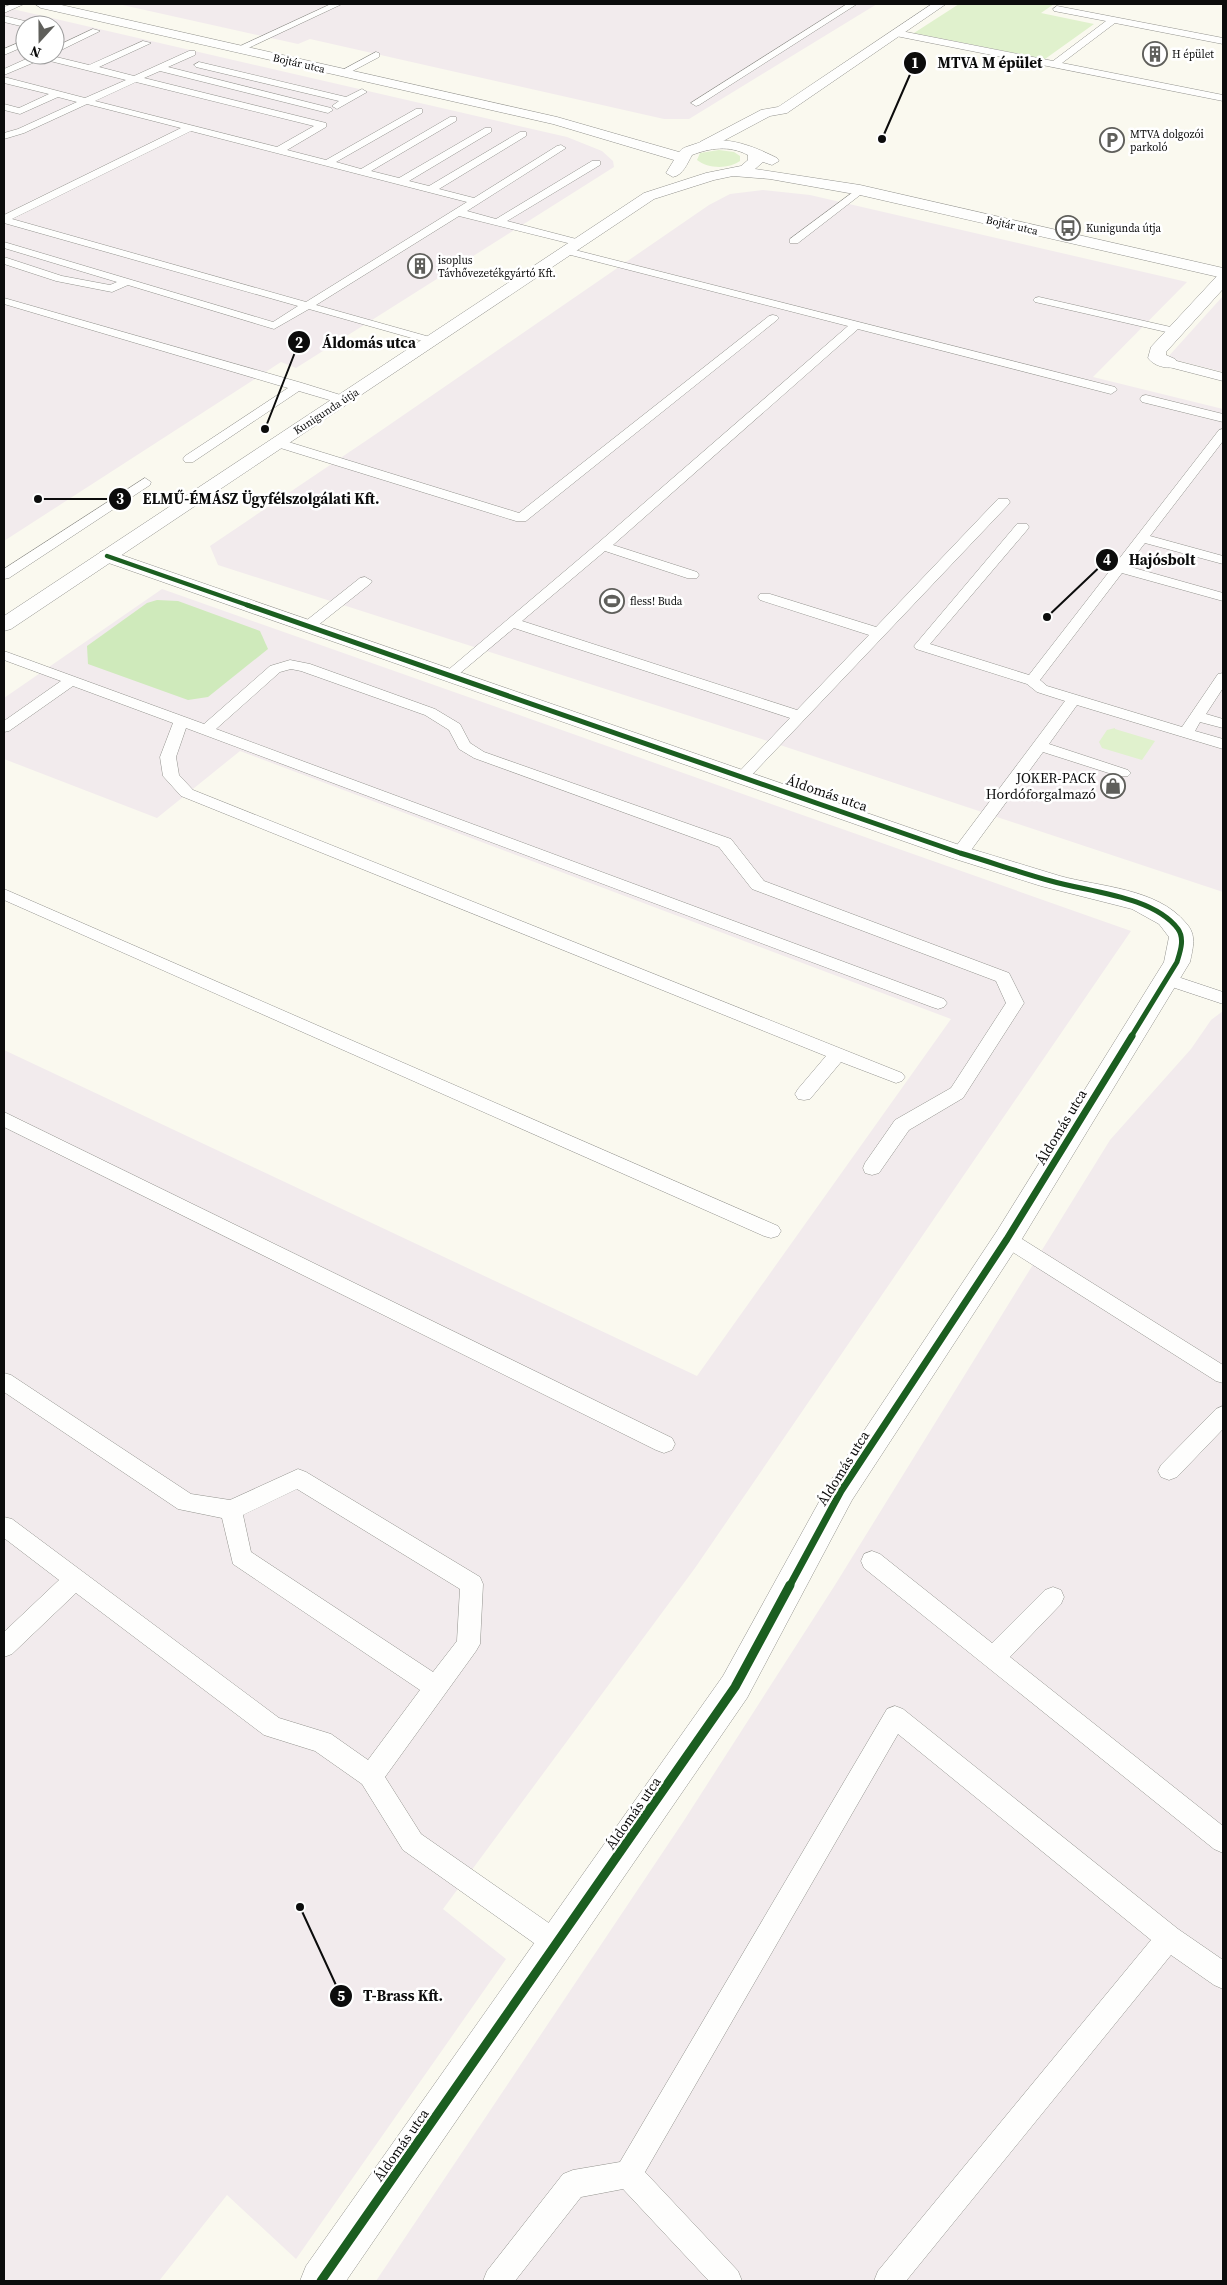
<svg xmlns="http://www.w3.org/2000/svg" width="1227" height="2285" font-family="'Source Serif 4',serif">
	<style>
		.industrial { fill: #f2ebed; fill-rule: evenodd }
		.green { fill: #e0f1cd }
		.forest { fill: #cfeabb }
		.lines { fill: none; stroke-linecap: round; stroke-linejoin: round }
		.service-casing { stroke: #93938e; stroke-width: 1 }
		.minor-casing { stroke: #93938e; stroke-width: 1 }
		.tertiary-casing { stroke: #93938e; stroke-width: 1 }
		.service { fill: #fefefd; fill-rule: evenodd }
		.minor { fill: #fefefd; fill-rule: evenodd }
		.tertiary { fill: #fefefd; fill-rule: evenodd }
		.cycleway-far3-casing { stroke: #fff; stroke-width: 6 }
		.cycleway-far2-casing { stroke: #fff; stroke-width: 8 }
		.cycleway-far1-casing { stroke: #fff; stroke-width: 10 }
		.cycleway-casing { stroke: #fff; stroke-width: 12 }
		.cycleway-far3 { stroke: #1b5e20; stroke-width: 4.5 }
		.cycleway-far2 { stroke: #1b5e20; stroke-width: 5 }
		.cycleway-far1 { stroke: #1b5e20; stroke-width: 7 }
		.cycleway { stroke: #1b5e20; stroke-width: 9 }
		.labels { text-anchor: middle; stroke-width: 5; stroke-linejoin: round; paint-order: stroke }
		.far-poi-label { font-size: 11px; fill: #0c0c0c; stroke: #fff; text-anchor: start }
		.far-street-label { font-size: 11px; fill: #0c0c0c; stroke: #fff }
		.poi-label { font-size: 14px; fill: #0c0c0c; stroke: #fff; text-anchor: end }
		.street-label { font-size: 14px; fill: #0c0c0c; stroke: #fff }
		.leader { fill: none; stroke: #0c0c0c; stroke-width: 2 }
		.callout-dot { fill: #0c0c0c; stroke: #fff; stroke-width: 2 }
		.mark-label { font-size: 15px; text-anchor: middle; font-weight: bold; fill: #fff }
		.callout-label { font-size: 15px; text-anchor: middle; font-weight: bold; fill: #0c0c0c; stroke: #fff; stroke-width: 5; stroke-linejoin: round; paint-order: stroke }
	</style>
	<rect width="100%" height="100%" fill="#faf9ef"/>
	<path class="industrial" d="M 118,4 L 877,4 L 689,119 L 664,119 L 310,39 L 298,44 Z
		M 4,7 L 567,137 L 602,151 L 613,161 L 614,167 L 296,368 L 281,362 L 4,541 ZM 25,25 L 55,25 L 55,55 L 25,55 Z
		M 763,190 L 810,195 L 1187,282 L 1093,377 L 1223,409 L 1223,892 L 774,743 L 218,565 L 210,546 L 376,434 L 709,205 L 730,194 Z
		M 1223,296 L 1223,372 L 1167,358 Z
		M 162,589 L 1131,931 L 695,1568 L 443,1909 L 506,1959 L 296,2259 L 227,2195 L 159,2281 L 4,2281 L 4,1050 L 697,1376 L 951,1019 L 240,751 L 157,818 L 4,759 L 4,698 Z
		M 1223,1011 L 1223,2281 L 376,2281 L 683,1822 L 835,1585 L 1110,1140 L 1191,1049 L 1211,1020 Z"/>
	<path class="green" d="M 959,4 L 1054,4 L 1041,13 L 1094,24 L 1045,59 L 914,33 Z
		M 719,150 L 734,152 L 740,156 L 740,161 C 729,169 708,169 697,160 L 700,153 Z
		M 1115,728 L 1115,729 L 1155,741 L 1142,760 L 1102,748 L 1099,742 L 1107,730 Z"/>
	<path class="forest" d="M 157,600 L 178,601 L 260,631 L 268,649 L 208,697 L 188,700 L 88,664 L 87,646 L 147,603 Z"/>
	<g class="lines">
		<defs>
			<path id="service" d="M 13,4 L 24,4 L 4,13 L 4,7 Z
				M 331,4 L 342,4 L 242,51 L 234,49 Z
				M 847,4 L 857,4 L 699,105 L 696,106 L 691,103 Z
				M 1057,6 L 1223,38 L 1223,44 L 1115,23 L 1062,63 L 1223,95 L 1223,101 L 896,36 L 892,33 L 896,30 L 1053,61 L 1106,21 L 1054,11 L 1053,9 Z
				M 4,16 L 33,23 L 34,25 L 25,27 L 4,22 Z
				M 93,29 L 100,31 L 55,53 L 55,47 Z
				M 25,40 L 25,46 L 4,55 L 4,49 Z
				M 143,41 L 151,43 L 99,67 L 134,76 L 189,51 L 195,51 L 195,55 L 168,67 L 331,108 L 333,110 L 328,113 L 160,71 L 144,78 L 326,123 L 326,127 L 287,150 L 326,160 L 416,109 L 422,109 L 422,113 L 336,162 L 361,169 L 450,117 L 456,117 L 456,121 L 371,171 L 399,178 L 485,128 L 491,128 L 491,132 L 409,181 L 429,186 L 520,132 L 526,132 L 526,136 L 439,189 L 474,198 L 557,146 L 561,145 L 566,148 L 467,211 L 496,219 L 592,161 L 600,161 L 600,165 L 507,221 L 584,241 L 585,243 L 580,246 L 459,216 L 316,305 L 437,339 L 439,341 L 437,343 L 433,344 L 309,309 L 274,329 L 128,285 L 112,292 L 56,281 L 4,264 L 4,257 L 62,276 L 110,285 L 117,282 L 4,248 L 4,242 L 273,322 L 298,306 L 4,223 L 4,215 L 181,128 L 87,104 L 24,133 L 4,139 L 4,133 L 18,129 L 77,102 L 58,97 L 20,114 L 4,110 L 4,104 L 19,108 L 49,94 L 4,83 L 4,77 L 85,98 L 126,80 L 42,59 L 4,75 L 4,69 L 35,55 L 48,55 L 89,65 ZM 136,82 L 314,126 L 277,147 L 95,101 ZM 191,131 L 467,202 L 306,302 L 12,219 Z
				M 376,52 L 379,53 L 379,57 L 345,75 L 337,73 Z
				M 199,62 L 346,97 L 362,89 L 367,92 L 337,109 L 332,106 L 339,101 L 196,67 L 194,65 Z
				M 860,187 L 864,188 L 864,192 L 798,243 L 790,243 L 790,239 Z
				M 567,248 L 1115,387 L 1117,390 L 1111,394 L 858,329 L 613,545 L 697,572 L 699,575 L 697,578 L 687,578 L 605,551 L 522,621 L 797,710 L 869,635 L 760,600 L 758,597 L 760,594 L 770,594 L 876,627 L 998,499 L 1008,499 L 1010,502 L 1008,505 L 747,780 L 737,780 L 734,777 L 737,774 L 790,718 L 514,628 L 453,679 L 448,680 L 441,676 L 598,543 L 848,326 L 563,253 L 563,249 Z
				M 1039,297 L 1175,328 L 1181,331 L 1175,334 L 1035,302 L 1033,300 L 1035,298 Z
				M 4,298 L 302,383 L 347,397 L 349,400 L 343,404 L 299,391 L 193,462 L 185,462 L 183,459 L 185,456 L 288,388 L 4,304 Z
				M 773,315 L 777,316 L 779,318 L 777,320 L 526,521 L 516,521 L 274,446 L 272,443 L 278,439 L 282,440 L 519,513 L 769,316 Z
				M 1169,359 L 1223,373 L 1223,381 L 1165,366 L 1163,363 Z
				M 1146,395 L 1223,414 L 1223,422 L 1142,402 L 1140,399 L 1142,396 Z
				M 1223,429 L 1223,441 L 1150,536 L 1223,556 L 1223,564 L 1145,543 L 1127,566 L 1223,593 L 1223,601 L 1122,573 L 1040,680 L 1047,686 L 1182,727 L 1218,674 L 1223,673 L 1223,688 L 1206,714 L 1223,719 L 1223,728 L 1200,722 L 1195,731 L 1223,739 L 1223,749 L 1077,705 L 1049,744 L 1128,770 L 1131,773 L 1128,776 L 1118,776 L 1043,752 L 966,857 L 954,857 L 952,853 L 954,849 L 1065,701 L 1037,692 L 1027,684 L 916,649 L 914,646 L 1017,524 L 1027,524 L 1029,527 L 1027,530 L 930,644 L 1029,675 L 1219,430 Z
				M 145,478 L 151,482 L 150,485 L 9,578 L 4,579 L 4,569 Z
				M 365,577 L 372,581 L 370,584 L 312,630 L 302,630 L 300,627 L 302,624 L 360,578 Z
				M 4,651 L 204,724 L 270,666 L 290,660 L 310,664 L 435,709 L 460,724 L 470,743 L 484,752 L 731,839 L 764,881 L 1009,973 L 1024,1003 L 963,1098 L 909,1130 L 879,1173 L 872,1175 L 865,1173 L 863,1168 L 865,1163 L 895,1120 L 951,1088 L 1006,1003 L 996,981 L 752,889 L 719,847 L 474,758 L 459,749 L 449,730 L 425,715 L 301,671 L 291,669 L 280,672 L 216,729 L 944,999 L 947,1003 L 944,1007 L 938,1009 L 932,1007 L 186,728 L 176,757 L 179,775 L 193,790 L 902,1073 L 905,1077 L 902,1081 L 896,1083 L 841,1062 L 810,1099 L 804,1100 L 798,1099 L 795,1094 L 798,1089 L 826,1056 L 181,796 L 163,776 L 160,757 L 173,723 L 73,686 L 9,731 L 4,732 L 4,721 L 61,681 L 4,660 Z
				M 4,889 L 778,1226 L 781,1231 L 778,1236 L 771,1238 L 764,1236 L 4,900 Z
				M 1166,973 L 1223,992 L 1223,1004 L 1160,983 L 1157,979 L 1160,975 Z
				M 4,1112 L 672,1438 L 675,1444 L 672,1450 L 664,1453 L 656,1450 L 4,1127 Z
				M 1007,1232 L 1014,1234 L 1223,1365 L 1223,1383 L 1216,1381 L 1000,1244 L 997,1239 L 1000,1234 Z
				M 4,1373 L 11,1375 L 191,1494 L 230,1500 L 298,1469 L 306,1472 L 480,1577 L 483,1584 L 480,1644 L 476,1651 L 385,1777 L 421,1834 L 566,1935 L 570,1944 L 566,1953 L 557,1957 L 548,1953 L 403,1850 L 362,1784 L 315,1751 L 264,1735 L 76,1593 L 12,1654 L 4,1657 L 4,1632 L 59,1580 L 4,1538 L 4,1517 L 12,1519 L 279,1718 L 331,1734 L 368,1760 L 420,1690 L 233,1564 L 222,1518 L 178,1509 L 4,1392 ZM 297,1489 L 460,1589 L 457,1641 L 433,1672 L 251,1552 L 243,1515 Z
				M 1223,1406 L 1223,1429 L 1177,1477 L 1169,1480 L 1161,1477 L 1158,1471 L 1161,1465 L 1216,1409 Z
				M 872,1551 L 880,1554 L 992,1643 L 1045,1590 L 1053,1587 L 1061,1590 L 1064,1597 L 1061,1604 L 1010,1657 L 1223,1826 L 1223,1853 L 1214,1849 L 864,1568 L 861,1561 L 864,1554 Z
				M 895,1706 L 903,1709 L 1178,1929 L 1223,1960 L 1223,1989 L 1214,1985 L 1171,1955 L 906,2281 L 874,2281 L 878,2271 L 1151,1940 L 898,1734 L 645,2172 L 738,2271 L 742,2281 L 709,2281 L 623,2189 L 581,2197 L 515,2281 L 483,2281 L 487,2271 L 563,2174 L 573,2170 L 620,2162 L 887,1709 Z"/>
			<path id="minor" d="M 932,4 L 946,4 L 787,113 L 770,116 L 710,148 L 705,149 L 698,145 L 700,142 L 761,110 L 778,107 Z
				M 1223,274 L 1223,289 L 1166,352 L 1166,355 L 1175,359 L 1178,363 L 1175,367 C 1166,369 1154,366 1148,358 L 1151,347 L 1217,276 Z
				M 107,550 L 968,848 C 999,857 1029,867 1060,876 C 1100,887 1157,888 1186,923 C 1197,935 1193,947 1190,962 L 1017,1247 L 852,1500 L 747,1698 L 346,2281 L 300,2281 L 306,2266 L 723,1676 L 830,1482 L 997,1231 L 1164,962 L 1169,937 L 1159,924 L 1132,909 L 1041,886 L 952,858 L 100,560 L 97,556 L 100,552 Z"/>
			<path id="tertiary" d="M 35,4 L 57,4 L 557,117 L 679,152 C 682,148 686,147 692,145 C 722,134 749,144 777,158 L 779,161 L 772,165 L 763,162 L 755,169 L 860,185 L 1223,268 L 1223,278 L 860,195 L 770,179 L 733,176 L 714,180 L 654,199 L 11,629 L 4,631 L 4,616 L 644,193 L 706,173 L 741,166 L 748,160 L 748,155 C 729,145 710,148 692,155 C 687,164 683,175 673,177 L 666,173 L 674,160 L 553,124 L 41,8 Z"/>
		</defs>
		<use href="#service" class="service-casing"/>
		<use href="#minor" class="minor-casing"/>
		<use href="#tertiary" class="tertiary-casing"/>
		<use href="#service" class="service"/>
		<use href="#minor" class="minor"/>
		<use href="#tertiary" class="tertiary"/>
		<defs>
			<path id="cycleway-far3" d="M 107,556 L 250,606"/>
			<path id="cycleway-far2" d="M 247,605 L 960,853 C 991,862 1021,873 1051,881 C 1089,892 1153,896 1178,929 C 1185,939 1180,952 1177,962 L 1131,1037"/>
			<path id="cycleway-far1" d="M 789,1587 L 841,1491 L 1007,1239 L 1132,1036"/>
			<path id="cycleway" d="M 321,2281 L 735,1687 L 790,1585"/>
		</defs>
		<use href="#cycleway-far3" class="cycleway-far3-casing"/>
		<use href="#cycleway-far2" class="cycleway-far2-casing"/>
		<use href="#cycleway-far1" class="cycleway-far1-casing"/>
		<use href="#cycleway" class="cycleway-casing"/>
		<use href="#cycleway-far3" class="cycleway-far3"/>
		<use href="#cycleway-far2" class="cycleway-far2"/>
		<use href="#cycleway-far1" class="cycleway-far1"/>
		<use href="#cycleway" class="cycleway"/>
	</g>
	<defs>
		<symbol id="building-ring" viewBox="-11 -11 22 22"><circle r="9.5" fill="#fff" stroke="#5f5f5b" stroke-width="1.5"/><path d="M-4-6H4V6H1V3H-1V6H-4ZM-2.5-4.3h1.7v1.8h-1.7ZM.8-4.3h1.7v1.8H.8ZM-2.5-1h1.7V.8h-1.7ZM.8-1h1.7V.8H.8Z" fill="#5f5f5b"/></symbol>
		<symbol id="parking-ring" viewBox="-11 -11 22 22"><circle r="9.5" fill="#fff" stroke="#5f5f5b" stroke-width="1.5"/><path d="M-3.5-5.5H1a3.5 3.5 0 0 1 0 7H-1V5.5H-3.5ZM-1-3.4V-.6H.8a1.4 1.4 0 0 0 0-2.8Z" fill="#5f5f5b"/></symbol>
		<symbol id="bus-ring" viewBox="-11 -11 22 22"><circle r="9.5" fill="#fff" stroke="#5f5f5b" stroke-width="1.5"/><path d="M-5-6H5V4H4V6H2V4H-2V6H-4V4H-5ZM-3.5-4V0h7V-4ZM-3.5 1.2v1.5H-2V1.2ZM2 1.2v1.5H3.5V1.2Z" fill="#5f5f5b"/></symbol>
		<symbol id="stadium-ring" viewBox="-11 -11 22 22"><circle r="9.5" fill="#fff" stroke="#5f5f5b" stroke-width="1.5"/><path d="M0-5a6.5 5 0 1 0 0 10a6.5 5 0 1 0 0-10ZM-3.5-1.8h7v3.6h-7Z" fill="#5f5f5b"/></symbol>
		<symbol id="shop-ring" viewBox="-11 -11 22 22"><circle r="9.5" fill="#fff" stroke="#5f5f5b" stroke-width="1.5"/><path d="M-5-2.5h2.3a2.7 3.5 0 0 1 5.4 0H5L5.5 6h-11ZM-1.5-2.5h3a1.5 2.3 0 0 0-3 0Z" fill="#5f5f5b"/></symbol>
	</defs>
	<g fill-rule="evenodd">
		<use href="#building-ring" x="1141" y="40" width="28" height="28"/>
		<use href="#parking-ring" x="1098" y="126" width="28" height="28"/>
		<use href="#bus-ring" x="1054" y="214" width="28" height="28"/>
		<use href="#building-ring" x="406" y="252" width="28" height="28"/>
		<use href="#stadium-ring" x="598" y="587" width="28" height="28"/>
		<use href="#shop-ring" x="1099" y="772" width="28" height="28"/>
	</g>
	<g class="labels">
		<g class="far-poi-label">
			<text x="1172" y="58">H épület</text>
			<text x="1130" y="138">MTVA dolgozói<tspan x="1130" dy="13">parkoló</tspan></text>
			<text x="1086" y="232">Kunigunda útja</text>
			<text x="438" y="264">isoplus<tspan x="438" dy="13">Távhővezetékgyártó Kft.</tspan></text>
			<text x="630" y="605">fless! Buda</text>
		</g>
		<g class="far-street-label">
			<text transform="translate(299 63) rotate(13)" y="4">Bojtár utca</text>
			<text transform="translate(1012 225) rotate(13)" y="4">Bojtár utca</text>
			<text transform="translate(326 411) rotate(-33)" y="4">Kunigunda útja</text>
		</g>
		<g class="poi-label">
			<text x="1096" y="783">JOKER-PACK<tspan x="1096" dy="16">Hordóforgalmazó</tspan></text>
		</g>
		<g class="street-label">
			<text transform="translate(827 793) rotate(19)" y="5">Áldomás utca</text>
			<text transform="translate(1061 1127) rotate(-59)" y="5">Áldomás utca</text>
			<text transform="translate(843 1468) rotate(-58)" y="5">Áldomás utca</text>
			<text transform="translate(633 1813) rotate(-55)" y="5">Áldomás utca</text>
			<text transform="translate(401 2145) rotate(-55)" y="5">Áldomás utca</text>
		</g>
	</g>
	<path class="leader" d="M882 139L915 63M265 429L299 342M38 499L120 499M1047 617L1107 560M300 1907L341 1996"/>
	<g class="callout-dot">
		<circle cx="882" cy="139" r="5"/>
		<circle cx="265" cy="429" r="5"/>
		<circle cx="38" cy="499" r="5"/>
		<circle cx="1047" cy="617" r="5"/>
		<circle cx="300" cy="1907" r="5"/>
		<circle cx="915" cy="63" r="12"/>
		<circle cx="299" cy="342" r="12"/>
		<circle cx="120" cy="499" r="12"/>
		<circle cx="1107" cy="560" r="12"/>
		<circle cx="341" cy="1996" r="12"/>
	</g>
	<g class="mark-label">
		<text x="915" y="68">1</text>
		<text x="299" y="348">2</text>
		<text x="120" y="504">3</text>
		<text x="1107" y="565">4</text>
		<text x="341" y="2001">5</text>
	</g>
	<g class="callout-label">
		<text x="990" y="68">MTVA M épület</text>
		<text x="369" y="348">Áldomás utca</text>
		<text x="261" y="504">ELMŰ-ÉMÁSZ Ügyfélszolgálati Kft.</text>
		<text x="1162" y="565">Hajósbolt</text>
		<text x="403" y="2001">T-Brass Kft.</text>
	</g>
	<rect width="1227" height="2285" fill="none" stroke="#0c0c0c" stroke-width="10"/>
	<g transform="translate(40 40) rotate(201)"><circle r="24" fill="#ffffff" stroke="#9e9e9e"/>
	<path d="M0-4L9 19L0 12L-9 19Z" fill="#5f5f5b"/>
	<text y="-8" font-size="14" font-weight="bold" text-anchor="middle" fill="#0c0c0c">N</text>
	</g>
</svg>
